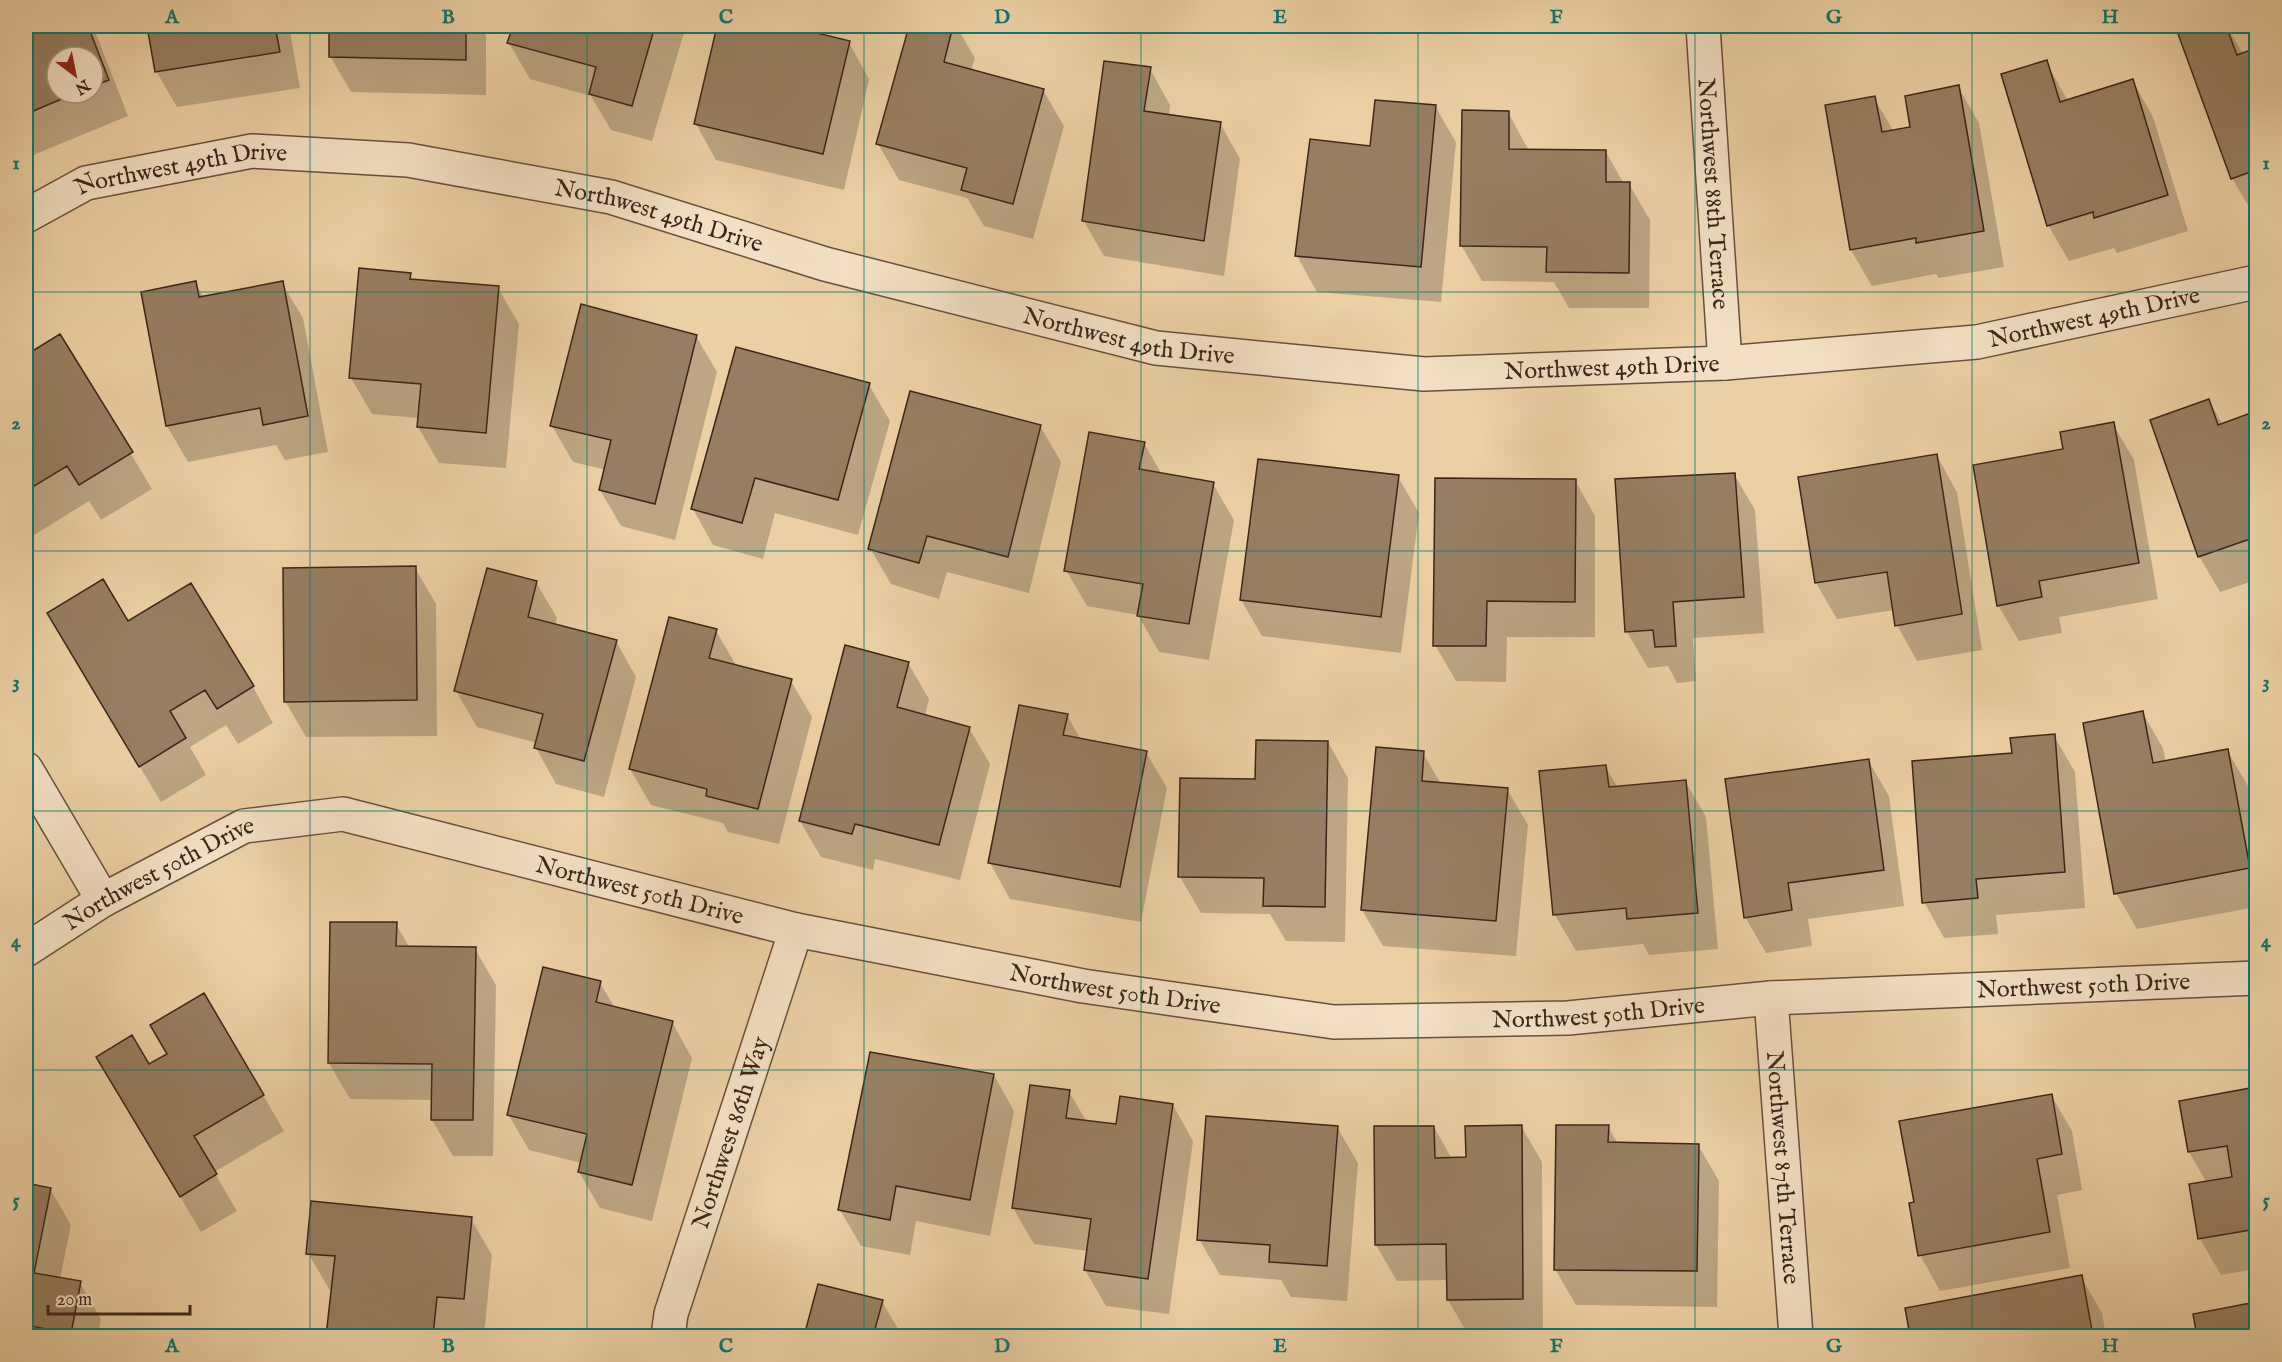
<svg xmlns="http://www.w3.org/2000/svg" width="2282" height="1362" font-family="'IM FELL English',serif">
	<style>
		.shadow { fill: #0003; fill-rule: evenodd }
		.building { fill: #977e62; stroke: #3b261a; stroke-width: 1.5 }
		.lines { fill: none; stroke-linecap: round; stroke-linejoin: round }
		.minor-casing { stroke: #67503d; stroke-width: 36 }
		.minor { stroke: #f3e0c4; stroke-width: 33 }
		.grid { fill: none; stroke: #0f766e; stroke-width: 1.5; stroke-opacity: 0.55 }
		.labels { text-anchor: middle; stroke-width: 6; stroke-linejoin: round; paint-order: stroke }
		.street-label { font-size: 24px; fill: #3b261a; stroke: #f3e0c4 }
		.neatline { fill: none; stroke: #0f766e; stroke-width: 2 }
		.grid-label { font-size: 20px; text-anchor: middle; font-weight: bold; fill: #0f766e }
	</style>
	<rect width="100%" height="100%" fill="#ecd0a5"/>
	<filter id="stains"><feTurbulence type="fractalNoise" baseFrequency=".00333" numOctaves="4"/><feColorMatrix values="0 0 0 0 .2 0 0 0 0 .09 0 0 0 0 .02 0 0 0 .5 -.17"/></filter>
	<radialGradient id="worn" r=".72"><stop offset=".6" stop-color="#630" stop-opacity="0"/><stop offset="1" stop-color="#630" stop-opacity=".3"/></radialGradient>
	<path class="shadow" d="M 26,26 L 93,26 L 128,116 L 26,158 ZM 57,57 L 93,57 L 93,93 L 57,93 Z
		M 148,26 L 289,26 L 300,88 L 177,107 L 156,71 Z
		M 330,26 L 486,26 L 486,95 L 351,92 L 330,56 Z
		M 514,26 L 686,26 L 652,141 L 611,130 L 591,96 L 530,79 L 509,43 Z
		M 719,26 L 797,26 L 796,29 L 849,43 L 869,79 L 844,190 L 716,160 L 696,124 Z
		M 910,26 L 956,26 L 975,58 L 971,71 L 1043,90 L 1064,126 L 1033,239 L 984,226 L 967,198 L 899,180 L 878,144 Z
		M 2197,26 L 2227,26 L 2243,54 L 2256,49 L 2256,213 L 2253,214 L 2232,178 L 2179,32 Z
		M 2046,62 L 2068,101 L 2133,81 L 2153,117 L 2188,231 L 2117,253 L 2114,248 L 2069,261 L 2048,225 Z
		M 1150,69 L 1170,105 L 1169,116 L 1220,123 L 1240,159 L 1224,276 L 1104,256 L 1083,220 Z
		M 1958,87 L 1979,123 L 2004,267 L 1939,278 L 1936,274 L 1872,286 L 1851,250 L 1874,98 L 1894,132 L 1912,128 Z
		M 1435,106 L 1456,142 L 1441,302 L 1317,292 L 1297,256 Z
		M 1508,112 L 1529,151 L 1606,152 L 1624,184 L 1629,184 L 1650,220 L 1649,308 L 1569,308 L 1554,282 L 1482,281 L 1461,245 Z
		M 410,275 L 413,281 L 498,288 L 519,324 L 506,468 L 439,463 L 418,427 L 419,418 L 372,414 L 351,378 Z
		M 195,283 L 204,298 L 282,283 L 303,318 L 328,452 L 285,460 L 276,445 L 188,462 L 167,426 Z
		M 60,336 L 152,489 L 101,520 L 89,501 L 26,540 L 26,356 Z
		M 696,336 L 717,372 L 675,540 L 621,526 L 600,490 L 606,470 L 573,462 L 552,426 Z
		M 869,385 L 890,421 L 858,535 L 775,513 L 763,559 L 713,545 L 693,509 Z
		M 2209,401 L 2223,425 L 2256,413 L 2256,580 L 2220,592 L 2199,556 Z
		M 2113,424 L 2134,460 L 2158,599 L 2059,617 L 2062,633 L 2019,641 L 1998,605 L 2065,451 Z
		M 1040,426 L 1061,462 L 1029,593 L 947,572 L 939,599 L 891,584 L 870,548 Z
		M 1144,443 L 1162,475 L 1213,484 L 1234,520 L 1209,660 L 1159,652 L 1138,615 L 1087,606 L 1066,570 Z
		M 1937,456 L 1957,492 L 1982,650 L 1917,661 L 1897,625 L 1894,610 L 1837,619 L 1816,583 L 1799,479 Z
		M 1734,474 L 1755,510 L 1764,633 L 1693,638 L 1696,681 L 1677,683 L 1668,666 L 1648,668 L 1627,632 Z
		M 1398,477 L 1419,513 L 1401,653 L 1262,636 L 1241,600 Z
		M 1575,480 L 1595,516 L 1595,637 L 1507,637 L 1506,682 L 1456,681 L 1435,645 Z
		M 415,568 L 436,604 L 437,736 L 306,737 L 285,701 Z
		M 536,582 L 557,618 L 555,625 L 616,641 L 636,677 L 604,797 L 556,784 L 536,748 L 537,743 L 477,727 L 456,691 Z
		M 128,623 L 253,687 L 273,723 L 238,744 L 226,725 L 190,747 L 206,775 L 161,802 L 69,649 Z
		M 716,631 L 737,667 L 791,681 L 812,717 L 779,844 L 728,832 L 723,823 L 651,805 L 630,769 Z
		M 908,663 L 929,699 L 925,716 L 969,728 L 990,764 L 960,880 L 875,859 L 873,870 L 821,857 L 800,821 Z
		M 2142,712 L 2163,748 L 2166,762 L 2227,750 L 2248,786 L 2256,835 L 2256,907 L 2137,929 L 2116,893 Z
		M 1067,715 L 1081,740 L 1146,752 L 1167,788 L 1141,922 L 1010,899 L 990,863 Z
		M 2054,736 L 2075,772 L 2085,908 L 1996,915 L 1998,934 L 1944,938 L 1924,902 L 2013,754 Z
		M 1328,742 L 1348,778 L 1345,942 L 1286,941 L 1270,914 L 1201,913 L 1180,877 L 1257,781 Z
		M 1378,749 L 1423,753 L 1441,784 L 1507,789 L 1528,825 L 1516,956 L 1383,946 L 1362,910 Z
		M 1868,760 L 1889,796 L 1904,906 L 1808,919 L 1812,946 L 1766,953 L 1745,917 Z
		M 1605,766 L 1618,788 L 1685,781 L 1706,817 L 1718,949 L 1649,955 L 1643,944 L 1576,951 L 1555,915 Z
		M 396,924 L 410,948 L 475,949 L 496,985 L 493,1156 L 453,1156 L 432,1120 L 433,1100 L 350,1099 L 329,1063 Z
		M 600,983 L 615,1008 L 672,1022 L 692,1058 L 652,1221 L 600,1208 L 579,1172 L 581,1163 L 529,1150 L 508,1114 Z
		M 149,1066 L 263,1095 L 284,1131 L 214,1172 L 237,1211 L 201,1232 L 119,1093 Z
		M 994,1075 L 1014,1111 L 990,1236 L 916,1221 L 910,1255 L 861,1246 L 840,1210 Z
		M 2256,1088 L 2256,1269 L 2221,1275 L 2200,1239 L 2191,1185 L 2207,1183 L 2189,1152 L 2180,1102 Z
		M 1069,1092 L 1087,1122 L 1118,1126 L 1173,1105 L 1193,1141 L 1169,1314 L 1106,1306 L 1085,1270 L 1088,1251 L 1034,1244 L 1013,1208 Z
		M 2051,1095 L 2072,1131 L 2082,1190 L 2057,1195 L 2070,1268 L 1940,1291 L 1920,1255 L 1916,1203 Z
		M 1521,1126 L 1542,1162 L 1543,1335 L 1469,1336 L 1448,1300 L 1448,1280 L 1397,1281 L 1376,1245 L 1375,1128 L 1434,1127 L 1452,1159 L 1467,1159 Z
		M 1337,1127 L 1358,1163 L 1347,1301 L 1291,1297 L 1281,1280 L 1220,1275 L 1199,1239 Z
		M 1608,1127 L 1618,1144 L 1698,1145 L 1719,1181 L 1717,1307 L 1576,1305 L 1555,1269 Z
		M 26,1184 L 50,1189 L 71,1225 L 60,1279 L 80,1283 L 101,1319 L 98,1336 L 26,1336 Z
		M 471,1219 L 492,1255 L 484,1335 L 458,1332 L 457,1336 L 328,1336 L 333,1290 L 329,1289 L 308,1253 Z
		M 2081,1277 L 2102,1313 L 2106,1336 L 1911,1336 L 1907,1309 Z
		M 819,1286 L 882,1301 L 902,1336 L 806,1336 Z
		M 2256,1304 L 2256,1336 L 2198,1336 L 2194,1315 Z"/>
	<path class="building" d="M 26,26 L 88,26 L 109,80 L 93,86 L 93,57 L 57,57 L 57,93 L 76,93 L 26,114 Z
		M 147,26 L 275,26 L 280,52 L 155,72 Z
		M 329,26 L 466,26 L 466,60 L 329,57 Z
		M 513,26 L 655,26 L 632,106 L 589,94 L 596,67 L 507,43 Z
		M 717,26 L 788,26 L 850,41 L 823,154 L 694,124 Z
		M 909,26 L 953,26 L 944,62 L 1044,89 L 1013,204 L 961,190 L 967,168 L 876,144 Z
		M 2192,26 L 2226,26 L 2237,55 L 2256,48 L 2256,170 L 2231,179 L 2177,31 Z
		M 2047,60 L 2060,102 L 2133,79 L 2168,195 L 2094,218 L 2093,212 L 2047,226 L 2001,74 Z
		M 1104,61 L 1151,67 L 1144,111 L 1221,122 L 1204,241 L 1082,221 Z
		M 1959,85 L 1984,231 L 1916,243 L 1916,238 L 1850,250 L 1825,105 L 1875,96 L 1882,132 L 1910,127 L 1905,96 Z
		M 1375,100 L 1436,105 L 1421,267 L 1295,256 L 1310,139 L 1370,146 Z
		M 1462,110 L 1509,111 L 1509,149 L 1606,150 L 1606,182 L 1630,182 L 1629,273 L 1546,272 L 1547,247 L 1460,246 Z
		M 359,268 L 411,273 L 410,279 L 499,286 L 486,433 L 417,427 L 421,384 L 349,378 Z
		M 196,281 L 199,297 L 283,281 L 308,416 L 263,425 L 260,408 L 166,426 L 141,292 Z
		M 581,304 L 697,335 L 655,504 L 599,490 L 611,440 L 550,426 Z
		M 60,334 L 133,452 L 79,485 L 67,466 L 26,491 L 26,355 Z
		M 736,347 L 870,383 L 838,500 L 755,478 L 742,523 L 691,509 Z
		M 910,391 L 1041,425 L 1008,557 L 927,536 L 919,563 L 868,549 Z
		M 2209,399 L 2218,425 L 2256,411 L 2256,537 L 2198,557 L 2150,420 Z
		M 2114,422 L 2139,563 L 2039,581 L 2042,597 L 1997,606 L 1973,465 L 2063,449 L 2060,432 Z
		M 1089,432 L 1145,442 L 1139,469 L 1214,482 L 1189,624 L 1137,616 L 1143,584 L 1064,571 Z
		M 1937,454 L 1962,614 L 1895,626 L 1887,572 L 1815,583 L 1798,477 Z
		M 1258,459 L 1399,475 L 1381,617 L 1240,600 Z
		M 1735,473 L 1744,597 L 1673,602 L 1676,646 L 1655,647 L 1653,630 L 1625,632 L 1615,479 Z
		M 1435,478 L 1576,479 L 1575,602 L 1487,601 L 1486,646 L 1433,646 Z
		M 416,566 L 417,700 L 284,702 L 283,568 Z
		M 487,568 L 537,581 L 528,617 L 617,640 L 584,761 L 534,748 L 543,714 L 454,691 Z
		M 103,579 L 128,621 L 191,583 L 254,686 L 217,709 L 205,690 L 170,711 L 186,738 L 139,767 L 47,613 Z
		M 669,617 L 717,629 L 709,658 L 792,679 L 758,809 L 706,796 L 707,789 L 629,769 Z
		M 845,645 L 909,662 L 897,707 L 970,727 L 939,845 L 855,824 L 852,834 L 799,821 Z
		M 1019,705 L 1068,714 L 1063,735 L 1147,751 L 1120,887 L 988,863 Z
		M 2143,711 L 2153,763 L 2228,749 L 2250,868 L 2114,894 L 2083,723 Z
		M 2055,734 L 2065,872 L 1976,879 L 1978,898 L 1922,903 L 1912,761 L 2012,753 L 2010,738 Z
		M 1256,740 L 1328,741 L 1325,907 L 1263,906 L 1264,878 L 1178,877 L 1180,778 L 1255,779 Z
		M 1376,747 L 1424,751 L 1422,781 L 1508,788 L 1496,921 L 1361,910 Z
		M 1869,759 L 1884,870 L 1788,883 L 1792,910 L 1744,918 L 1725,779 Z
		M 1606,765 L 1609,787 L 1686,780 L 1698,913 L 1627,919 L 1626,908 L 1553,915 L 1539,771 Z
		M 330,922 L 397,922 L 396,946 L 476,947 L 473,1120 L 431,1120 L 432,1064 L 328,1063 Z
		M 543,967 L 601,981 L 596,1002 L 673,1021 L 632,1185 L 578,1172 L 587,1134 L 507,1115 Z
		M 204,993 L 264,1095 L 194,1136 L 217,1174 L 180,1197 L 96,1057 L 132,1035 L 149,1064 L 167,1054 L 150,1025 Z
		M 870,1052 L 994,1074 L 970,1200 L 896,1186 L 890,1220 L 838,1210 Z
		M 1030,1085 L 1070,1090 L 1066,1118 L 1116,1124 L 1120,1096 L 1173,1104 L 1148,1279 L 1084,1270 L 1091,1219 L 1012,1208 Z
		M 2256,1087 L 2256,1229 L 2198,1239 L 2189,1184 L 2232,1177 L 2227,1146 L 2188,1152 L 2179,1101 Z
		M 2052,1094 L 2062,1154 L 2037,1159 L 2050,1232 L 1918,1256 L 1909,1203 L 1914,1202 L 1899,1121 Z
		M 1206,1116 L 1338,1126 L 1327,1266 L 1269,1262 L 1270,1245 L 1197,1240 Z
		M 1522,1125 L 1523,1299 L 1447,1300 L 1446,1244 L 1375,1245 L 1374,1126 L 1434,1126 L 1435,1158 L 1466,1157 L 1465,1126 Z
		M 1556,1125 L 1609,1125 L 1608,1142 L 1699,1144 L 1697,1271 L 1554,1270 Z
		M 26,1183 L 51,1188 L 34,1273 L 81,1281 L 71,1334 L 26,1325 Z
		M 311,1201 L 472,1217 L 464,1299 L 437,1297 L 433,1336 L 326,1336 L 335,1256 L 306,1254 Z
		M 2082,1275 L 2093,1336 L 1910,1336 L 1905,1308 Z
		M 818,1284 L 883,1300 L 873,1336 L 804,1336 Z
		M 2256,1302 L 2256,1336 L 2197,1336 L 2193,1314 Z"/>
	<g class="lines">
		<defs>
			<g id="minor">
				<path id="s1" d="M 1703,26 L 1725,363"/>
				<path id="s2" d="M 26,216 L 86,183 L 252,151 L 408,160 L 611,197 L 825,264 L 1156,348 L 1424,374 L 1725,363 L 1977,342 L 2256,282"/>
				<path d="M 26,769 L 103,900"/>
				<path id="s3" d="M 26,950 L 103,900 L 244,826 L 343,814 L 796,930 L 1083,986 L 1334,1022 L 1568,1018 L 1771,998 L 2256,978"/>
				<path id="s4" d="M 1771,998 L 1796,1336"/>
				<path id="s5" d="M 668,1336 L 671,1314 L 796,930"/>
			</g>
		</defs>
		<use href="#minor" class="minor-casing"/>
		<use href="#minor" class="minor"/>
	</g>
	<path class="grid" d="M 310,26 L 310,1336M 587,26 L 587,1336M 864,26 L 864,1336M 1141,26 L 1141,1336M 1418,26 L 1418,1336M 1695,26 L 1695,1336M 1972,26 L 1972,1336M 26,292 L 2256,292M 26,551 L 2256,551M 26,811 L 2256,811M 26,1070 L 2256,1070"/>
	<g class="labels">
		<g class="street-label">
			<text dy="8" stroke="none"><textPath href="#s2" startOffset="165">Northwest 49th Drive</textPath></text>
			<text dy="8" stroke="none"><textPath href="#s1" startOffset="168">Northwest 88th Terrace</textPath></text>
			<text dy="8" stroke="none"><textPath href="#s2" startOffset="651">Northwest 49th Drive</textPath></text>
			<text dy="8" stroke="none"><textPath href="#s2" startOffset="2109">Northwest 49th Drive</textPath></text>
			<text dy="8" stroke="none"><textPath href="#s2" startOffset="1137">Northwest 49th Drive</textPath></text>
			<text dy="8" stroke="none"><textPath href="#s2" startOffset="1623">Northwest 49th Drive</textPath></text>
			<text dy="8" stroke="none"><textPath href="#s3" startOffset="154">Northwest 50th Drive</textPath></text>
			<text dy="8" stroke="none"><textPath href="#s3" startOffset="657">Northwest 50th Drive</textPath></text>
			<text dy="8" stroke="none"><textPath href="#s3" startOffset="2115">Northwest 50th Drive</textPath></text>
			<text dy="8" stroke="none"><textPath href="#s3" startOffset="1143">Northwest 50th Drive</textPath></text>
			<text dy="8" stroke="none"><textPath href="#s3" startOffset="1629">Northwest 50th Drive</textPath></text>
			<text dy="8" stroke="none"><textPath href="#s5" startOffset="213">Northwest 86th Way</textPath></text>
			<text dy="8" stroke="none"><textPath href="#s4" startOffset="170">Northwest 87th Terrace</textPath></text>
		</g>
	</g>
	<rect width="2282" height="1362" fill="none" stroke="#ecd0a5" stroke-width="66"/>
	<g transform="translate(75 75) rotate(148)"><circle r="28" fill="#f3e0c4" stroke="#a99680" stroke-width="1.5"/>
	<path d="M0-4.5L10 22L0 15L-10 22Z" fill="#8f2418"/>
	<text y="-9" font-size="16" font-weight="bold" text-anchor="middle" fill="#3b261a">N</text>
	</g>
	<path d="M48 1305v9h142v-9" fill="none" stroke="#3b261a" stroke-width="3"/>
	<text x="57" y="1305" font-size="18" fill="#3b261a" stroke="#f3e0c4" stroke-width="4.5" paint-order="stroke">20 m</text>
	<rect x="33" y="33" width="2216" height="1296" class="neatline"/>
	<g class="grid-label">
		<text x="172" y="23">A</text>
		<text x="448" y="23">B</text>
		<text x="726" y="23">C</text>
		<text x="1002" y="23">D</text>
		<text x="1280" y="23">E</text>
		<text x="1556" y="23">F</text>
		<text x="1834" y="23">G</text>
		<text x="2110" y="23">H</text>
		<text x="16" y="169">1</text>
		<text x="2266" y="169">1</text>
		<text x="16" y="429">2</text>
		<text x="2266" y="429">2</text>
		<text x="16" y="688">3</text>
		<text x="2266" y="688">3</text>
		<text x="16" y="947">4</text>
		<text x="2266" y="947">4</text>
		<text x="16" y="1206">5</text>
		<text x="2266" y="1206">5</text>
		<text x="172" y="1352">A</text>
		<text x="448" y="1352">B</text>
		<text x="726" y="1352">C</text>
		<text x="1002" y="1352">D</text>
		<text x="1280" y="1352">E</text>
		<text x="1556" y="1352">F</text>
		<text x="1834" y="1352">G</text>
		<text x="2110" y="1352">H</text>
	</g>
	<rect width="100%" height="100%" filter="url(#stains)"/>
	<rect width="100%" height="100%" fill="url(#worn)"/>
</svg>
